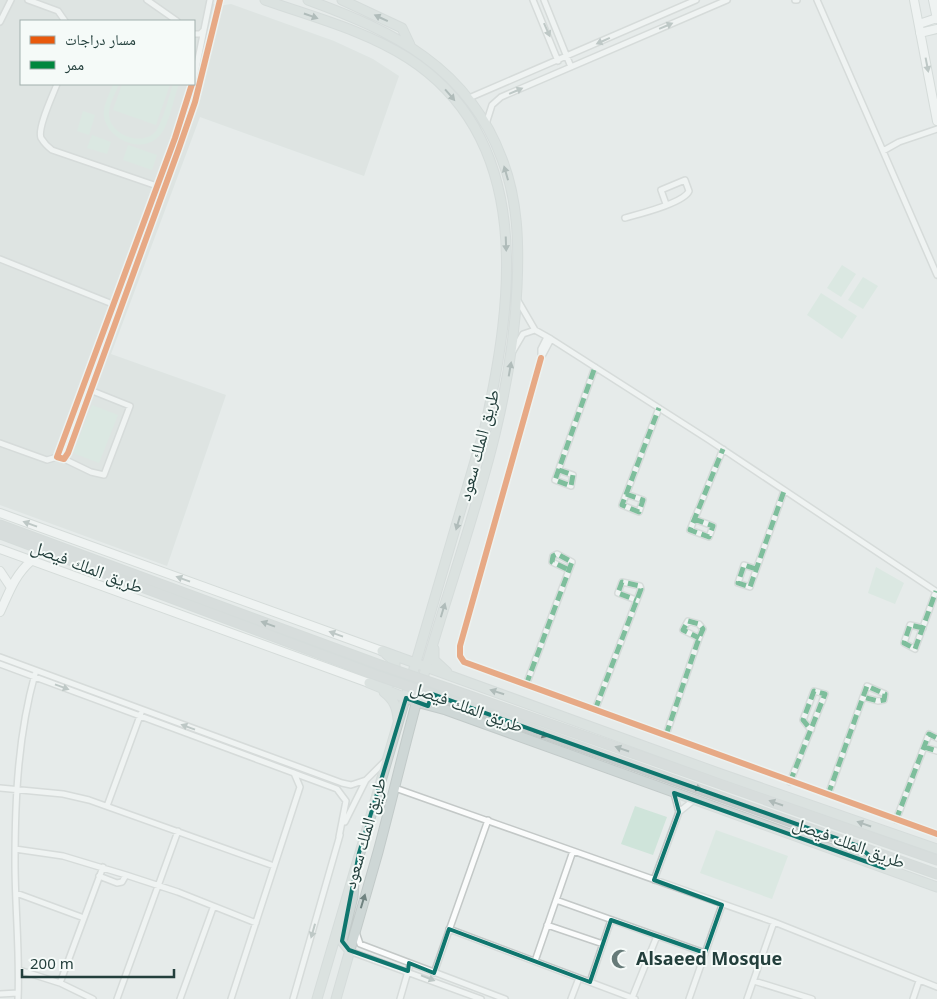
<svg xmlns="http://www.w3.org/2000/svg" width="937" height="999" font-family="'Noto Sans','Noto Naskh Arabic',sans-serif">
	<style>
		.built { fill: #d4dcda; fill-rule: evenodd }
		.green { fill: #cfe4da }
		.lines { fill: none; stroke-linecap: round; stroke-linejoin: round }
		.minor-casing { stroke: #c3c8c7; stroke-width: 8 }
		.secondary-casing { stroke: #c1c9c7; stroke-width: 10 }
		.primary-casing { stroke: #c2cac9; stroke-width: 11 }
		.trunk-casing { stroke: #c2cac9; stroke-width: 11 }
		.minor { stroke: #fbfcfc; stroke-width: 5 }
		.secondary { stroke: #fbfcfc; stroke-width: 8 }
		.primary { stroke: #ced7d6; stroke-width: 9 }
		.trunk { stroke: #c5cdcc; stroke-width: 9 }
		.trunk-bridge-casing { stroke: #c2cac9; stroke-width: 11; stroke-linecap: butt }
		.trunk-bridge { stroke: #c5cdcc; stroke-width: 9 }
		.quiet { stroke: #00873e; stroke-width: 5; stroke-dasharray: 10 5; stroke-linecap: butt }
		.cycleway-casing { stroke: #f5faf8; stroke-width: 9 }
		.cycleway { stroke: #e8590c; stroke-width: 6 }
		.oneway { fill: #708381 }
		.oneway2 { fill: #8f9e9c }
		.oneway3 { fill: #6c7f7d }
		.marked { fill: none; stroke: #0f766e; stroke-width: 4; stroke-linejoin: round }
		.labels { text-anchor: middle; stroke-width: 4; stroke-linejoin: round; paint-order: stroke }
		.street-label { font-size: 18px; fill: #233f3c; stroke: #f5faf8 }
		.poi-label { font-size: 18px; font-weight: bold; fill: #233f3c; stroke: #f5faf8; text-anchor: start }
	</style>
	<rect width="100%" height="100%" fill="#e6ebea"/>
	<path class="built" d="M 0,0 L 205,0 L 219,6 L 231,4 L 334,41 L 373,59 L 399,76 L 364,176 L 200,117 L 111,354 L 226,395 L 167,566 L 0,505 ZM 21,21 L 194,21 L 194,84 L 21,84 Z"/>
	<path class="green" d="M 113,84 L 119,84 C 116,92 109,104 109,113 C 108,134 142,148 156,131 C 163,121 169,96 173,84 L 179,84 C 174,97 169,124 161,134 C 144,156 108,140 104,117 C 102,107 110,93 113,84 Z
		M 122,84 L 170,84 L 156,125 L 113,110 Z
		M 83,111 L 95,115 L 89,135 L 77,131 Z
		M 92,135 L 111,142 L 107,154 L 87,148 Z
		M 128,145 L 157,155 L 152,170 L 123,160 Z
		M 842,265 L 856,274 L 841,297 L 827,288 Z
		M 863,277 L 878,286 L 863,309 L 848,300 Z
		M 821,293 L 857,316 L 842,339 L 807,315 Z
		M 92,405 L 118,415 L 99,463 L 73,453 Z
		M 876,567 L 904,583 L 895,604 L 868,593 Z
		M 635,806 L 667,817 L 653,855 L 621,844 Z
		M 716,830 L 788,856 L 772,899 L 700,873 Z"/>
	<g class="lines">
		<defs>
			<path id="minor" d="M 28,0 L 58,11 L 65,21
				M 147,0 L 177,21
				M 533,0 L 558,61
				M 544,0 L 571,67
				M 795,0 L 797,0
				M 817,0 L 883,151 L 899,142 L 937,129
				M 0,22 L 11,0
				M 194,34 L 200,34 L 203,31
				M 194,79 L 210,0
				M 57,84 C 53,95 37,128 41,138 C 44,143 48,147 52,150 L 157,186
				M 192,84 L 175,138 L 57,457 L 64,459 L 68,453 L 178,151 L 195,102 L 220,0
				M 469,98 L 696,0
				M 486,124 L 492,105 L 501,97 L 727,0
				M 883,151 L 937,275
				M 625,218 C 639,214 684,203 689,191 L 685,180 L 661,190 L 666,204
				M 0,259 L 120,307
				M 535,330 L 551,339 L 541,358 L 541,349 L 547,337
				M 551,339 L 709,440 L 937,592
				M 513,351 L 523,334 L 535,330 L 517,299
				M 541,358 L 460,646 L 460,656 L 464,662 L 937,834
				M 0,443 L 47,460 L 57,457
				M 64,459 L 91,472 L 104,475 L 130,406 L 90,390
				M 559,470 L 573,475 L 571,486 L 555,480 L 595,367
				M 626,494 L 643,500 L 639,512 L 622,505 L 659,408
				M 694,519 L 713,526 L 709,537 L 690,530 L 723,449
				M 756,569 L 744,565 L 738,583 L 750,587 L 784,491
				M 923,628 L 910,625 L 904,643 L 915,649 L 936,591
				M 0,657 L 342,783 L 351,785 L 366,780
				M 0,664 L 337,789 L 346,801 L 339,837
				M 526,685 L 569,570 L 572,562 L 557,554 L 553,556 L 552,562 L 569,570
				M 595,710 L 641,589 L 640,586 L 622,582 L 618,593 L 636,600
				M 666,735 L 699,638 L 703,629 L 699,624 L 688,621 L 683,630 L 699,638
				M 924,747 L 937,751
				M 790,782 L 825,694 L 814,691 L 803,720 L 811,730
				M 0,788 L 63,794 L 89,800 L 274,866
				M 395,788 L 774,922 L 937,987
				M 674,793 L 679,812
				M 828,795 L 863,697 L 867,686 L 885,694 L 884,700 L 878,701 L 863,697
				M 107,806 L 141,713
				M 896,820 L 929,734 L 937,738
				M 345,822 L 366,780 L 385,761
				M 15,849 L 63,856 L 126,875 L 122,882 L 117,883 L 99,876
				M 126,875 L 178,892 L 256,923
				M 654,880 L 679,812 L 694,800
				M 16,893 L 84,918
				M 556,900 L 705,953
				M 547,925 L 603,944
				M 449,929 L 635,999
				M 356,932 L 360,944 L 505,999
				M 349,951 L 481,999
				M 535,961 L 573,851
				M 19,970 L 60,983 L 93,999
				M 434,973 L 488,820
				M 754,981 L 812,999
				M 590,982 L 611,920
				M 60,983 L 103,867
				M 0,994 L 18,993
				M 632,998 L 657,936
				M 18,999 C 20,953 15,908 15,862 C 15,799 18,735 35,674
				M 117,999 L 178,831
				M 180,999 L 213,908
				M 231,999 L 300,787 L 294,773
				M 293,999 L 340,835
				M 400,999 L 409,968
				M 571,999 L 579,978
				M 689,999 L 722,905
				M 747,999 L 774,922
				M 913,999 L 919,981"/>
			<path id="secondary" d="M 914,0 L 937,121
				M 933,0 L 937,19
				M 919,24 L 937,18
				M 920,33 L 937,29
				M 0,513 L 382,651
				M 0,549 L 369,683
				M 0,571 L 10,586
				M 0,612 C 9,593 14,576 31,561"/>
			<path id="primary" d="M 265,0 C 313,17 364,30 408,58 C 535,140 513,301 485,427 L 317,999
				M 308,0 C 393,31 468,67 502,159 C 518,200 519,243 517,287 C 512,420 461,544 425,671 C 408,731 394,792 378,852 C 364,901 350,950 336,999
				M 342,0 L 402,28 L 410,45
				M 434,649 L 434,660 L 447,672
				M 382,651 L 721,774 L 937,849
				M 369,683 L 416,702 L 446,710 L 937,887
				M 376,684 L 390,683 L 395,673 L 395,662 L 386,654
				M 384,692 C 394,700 397,707 398,719
				M 349,950 L 342,941 L 353,897 L 354,883"/>
			<path id="trunk" d="M 0,525 L 380,665
				M 0,534 L 376,675
				M 450,689 L 937,860
				M 446,699 L 937,874"/>
		</defs>
		<use href="#minor" class="minor-casing"/>
		<use href="#secondary" class="secondary-casing"/>
		<use href="#primary" class="primary-casing"/>
		<use href="#trunk" class="trunk-casing"/>
		<use href="#minor" class="minor"/>
		<use href="#secondary" class="secondary"/>
		<use href="#primary" class="primary"/>
		<use href="#trunk" class="trunk"/>
		<defs>
			<path id="trunk-bridge" d="M 380,665 L 450,689
				M 376,675 L 446,699"/>
		</defs>
		<use href="#trunk-bridge" class="trunk-bridge-casing"/>
		<use href="#trunk-bridge" class="trunk-bridge"/>
		<path class="quiet" d="M 559,470 L 573,475 L 571,486 L 555,480 L 595,367
			M 626,494 L 643,500 L 639,512 L 622,505 L 659,408
			M 694,519 L 713,526 L 709,537 L 690,530 L 723,449
			M 756,569 L 744,565 L 738,583 L 750,587 L 784,491
			M 923,628 L 910,625 L 904,643 L 915,649 L 936,591
			M 526,685 L 569,570 L 572,562 L 557,554 L 553,556 L 552,562 L 569,570
			M 595,710 L 641,589 L 640,586 L 622,582 L 618,593 L 636,600
			M 666,735 L 699,638 L 703,629 L 699,624 L 688,621 L 683,630 L 699,638
			M 924,747 L 937,751
			M 790,782 L 825,694 L 814,691 L 803,720 L 811,730
			M 828,795 L 863,697 L 867,686 L 885,694 L 884,700 L 878,701 L 863,697
			M 896,820 L 929,734 L 937,738"/>
		<defs>
			<path id="cycleway" d="M 192,84 L 175,138 L 57,457 L 64,459 L 68,453 L 178,151 L 195,102 L 220,0
				M 541,358 L 460,646 L 460,656 L 464,662 L 937,834"/>
		</defs>
		<use href="#cycleway" class="cycleway-casing"/>
		<use href="#cycleway" class="cycleway"/>
	</g>
	<defs><path id="oneway-solid" d="M-6-.8H1V-3.2L6.5 0L1 3.2V.8H-6Z" transform="scale(1.25)"/></defs>
	<g class="oneway">
		<use href="#oneway-solid" transform="translate(311 16) rotate(19)"/>
		<use href="#oneway-solid" transform="translate(381 18) rotate(-155)"/>
		<use href="#oneway-solid" transform="translate(450 95) rotate(49)"/>
		<use href="#oneway-solid" transform="translate(506 173) rotate(-106)"/>
		<use href="#oneway-solid" transform="translate(506 244) rotate(88)"/>
		<use href="#oneway-solid" transform="translate(510 369) rotate(-80)"/>
		<use href="#oneway-solid" transform="translate(458 523) rotate(106)"/>
		<use href="#oneway-solid" transform="translate(443 610) rotate(-73)"/>
		<use href="#oneway-solid" transform="translate(497 692) rotate(-162)"/>
		<use href="#oneway-solid" transform="translate(864 824) rotate(-161)"/>
		<use href="#oneway-solid" transform="translate(363 901) rotate(-73)"/>
	</g>
	<g class="oneway2">
		<use href="#oneway-solid" transform="translate(666 26) rotate(-23)"/>
		<use href="#oneway-solid" transform="translate(547 30) rotate(66)"/>
		<use href="#oneway-solid" transform="translate(603 41) rotate(156)"/>
		<use href="#oneway-solid" transform="translate(927 65) rotate(79)"/>
		<use href="#oneway-solid" transform="translate(516 91) rotate(-23)"/>
		<use href="#oneway-solid" transform="translate(30 524) rotate(-160)"/>
		<use href="#oneway-solid" transform="translate(183 579) rotate(-160)"/>
		<use href="#oneway-solid" transform="translate(336 634) rotate(-160)"/>
		<use href="#oneway-solid" transform="translate(62 687) rotate(20)"/>
		<use href="#oneway-solid" transform="translate(188 727) rotate(-160)"/>
		<use href="#oneway-solid" transform="translate(313 931) rotate(106)"/>
		<use href="#oneway-solid" transform="translate(428 978) rotate(21)"/>
	</g>
	<g class="oneway3">
		<use href="#oneway-solid" transform="translate(268 624) rotate(-160)"/>
		<use href="#oneway-solid" transform="translate(541 734) rotate(19)"/>
		<use href="#oneway-solid" transform="translate(622 749) rotate(-161)"/>
		<use href="#oneway-solid" transform="translate(695 787) rotate(20)"/>
		<use href="#oneway-solid" transform="translate(776 803) rotate(-161)"/>
	</g>
	<path d="M0 0H937V999H0ZM 432,694 L 858,846 L 884,868 L 674,793 L 679,812 L 654,880 L 722,905 L 705,953 L 611,920 L 590,982 L 449,929 L 434,973 L 409,963 L 408,971 L 349,950 L 342,941 L 359,853 L 406,698 L 428,706 Z" fill="#e6ebea" fill-opacity=".55" fill-rule="evenodd"/>
	<path class="marked" d="M 432,694 L 858,846 L 884,868 L 674,793 L 679,812 L 654,880 L 722,905 L 705,953 L 611,920 L 590,982 L 449,929 L 434,973 L 409,963 L 408,971 L 349,950 L 342,941 L 359,853 L 406,698 L 428,706 Z"/>
	<defs>
		<symbol id="mosque-bare" viewBox="-9 -9 18 18"><path d="M3.5-4.9A6 6 0 1 0 3.5 4.9A5 5 0 1 1 3.5-4.9Z" fill="#677b79" stroke="#f5faf8" stroke-width="2.5" paint-order="stroke"/></symbol>
	</defs>
	<g fill-rule="evenodd">
		<use href="#mosque-bare" x="607" y="945" width="28" height="28"/>
	</g>
	<g class="labels">
		<g class="street-label">
			<text transform="translate(479 445) rotate(-75)" y="6">طريق الملك سعود</text>
			<text transform="translate(87 567) rotate(21)" y="6">طريق الملك فيصل</text>
			<text transform="translate(467 707) rotate(20)" y="6">طريق الملك فيصل</text>
			<text transform="translate(365 833) rotate(-74)" y="6">طريق الملك سعود</text>
			<text transform="translate(849 843) rotate(20)" y="6">طريق الملك فيصل</text>
		</g>
		<g class="poi-label">
			<text x="636" y="965">Alsaeed Mosque</text>
		</g>
	</g>
	<rect x="20" y="20" width="175" height="65" fill="#f5faf8" stroke="#a1afad"/>
	<rect x="30" y="36" width="25" height="8" fill="#e8590c" stroke="#a1afad"/>
	<text x="65" y="45" font-size="15" fill="#233f3c">مسار دراجات</text>
	<rect x="30" y="61" width="25" height="8" fill="#00873e" stroke="#a1afad"/>
	<text x="65" y="70" font-size="15" fill="#233f3c">ممر</text>
	<path d="M22 969v8h152v-8" fill="none" stroke="#233f3c" stroke-width="2.5"/>
	<text x="30" y="969" font-size="15" fill="#233f3c" stroke="#f5faf8" stroke-width="4" paint-order="stroke">200 m</text>
</svg>
